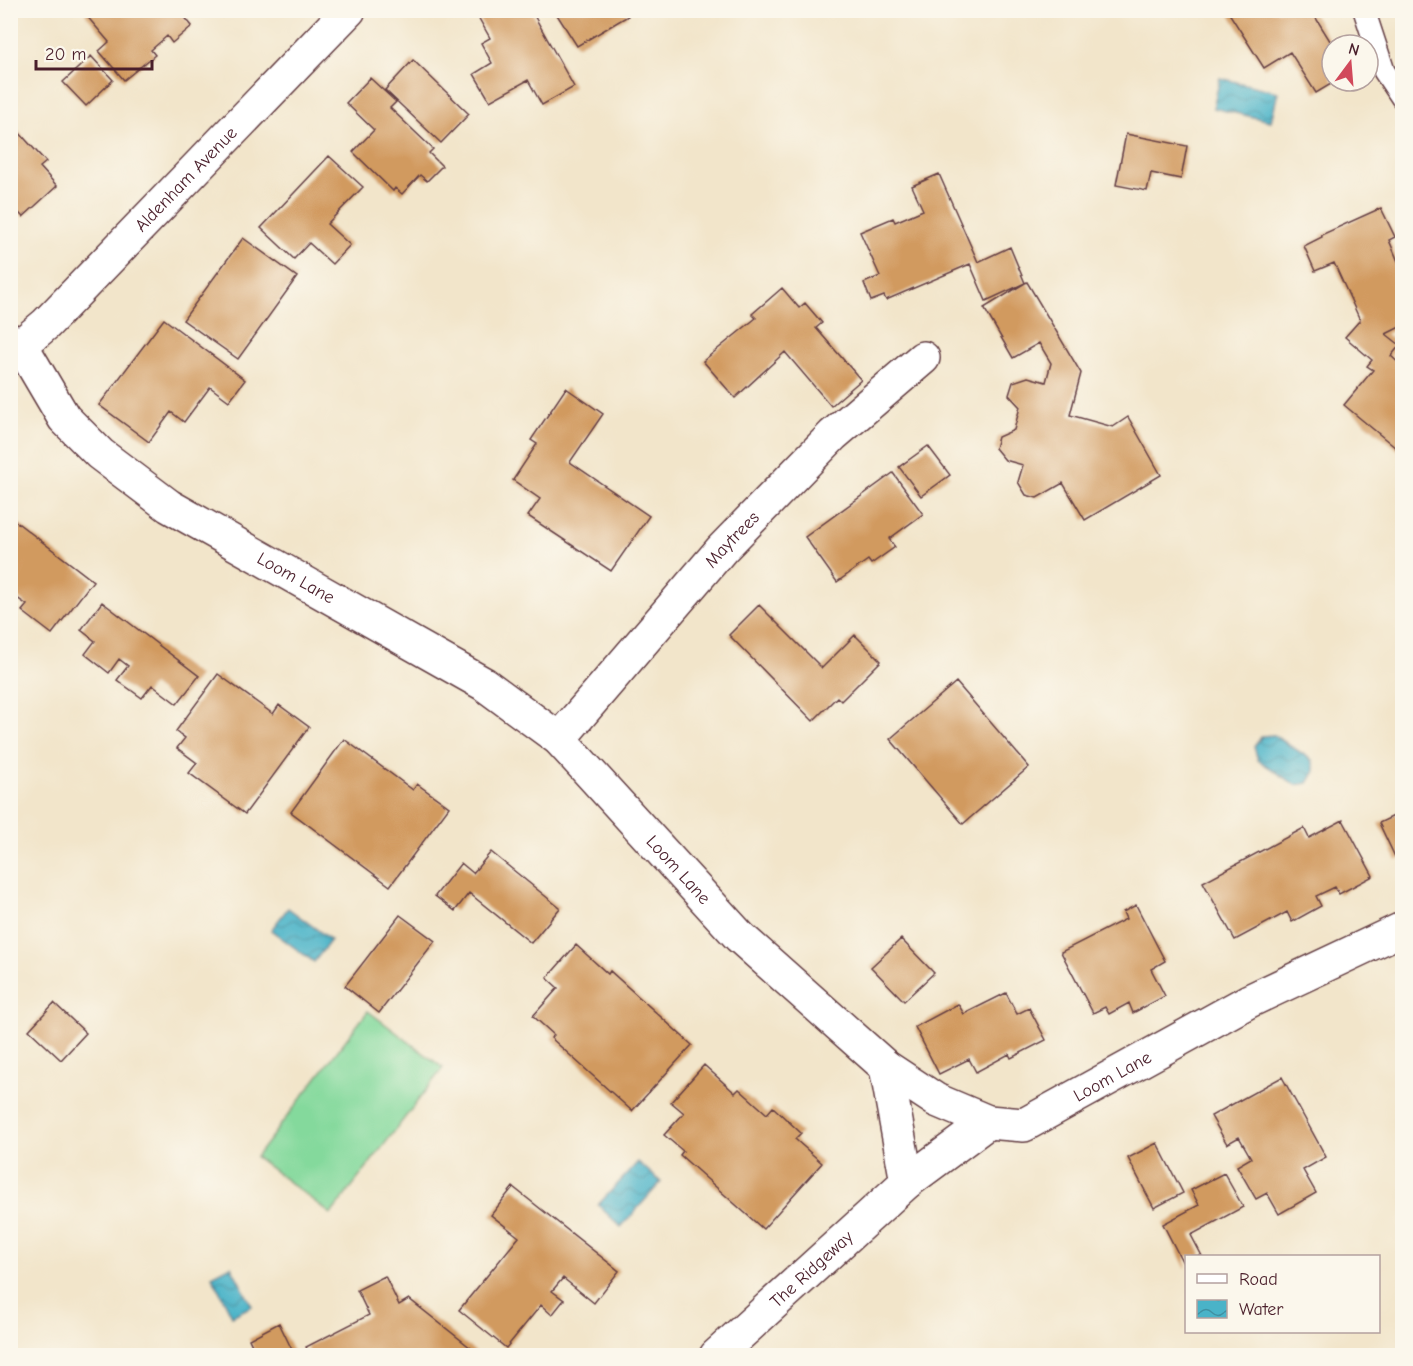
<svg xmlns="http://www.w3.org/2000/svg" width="1413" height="1366" font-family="'Comic Neue',sans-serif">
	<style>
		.grass { fill: #84d99c; stroke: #677c64; stroke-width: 1.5 }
		.water { fill: url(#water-waves); stroke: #4a697a; stroke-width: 1.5 }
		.building { fill: #d19a5e }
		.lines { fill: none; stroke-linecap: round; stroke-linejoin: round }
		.service-casing { stroke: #633d43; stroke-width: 24 }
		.minor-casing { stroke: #633d43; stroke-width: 36 }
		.service { stroke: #fff; stroke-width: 21 }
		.minor { stroke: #fff; stroke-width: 33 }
		.labels { text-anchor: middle; stroke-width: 4.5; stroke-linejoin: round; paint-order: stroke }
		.street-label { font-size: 18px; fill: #4a1f2b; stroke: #fbf7ec }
	</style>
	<defs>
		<pattern id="water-waves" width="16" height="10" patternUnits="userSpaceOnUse" patternTransform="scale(1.5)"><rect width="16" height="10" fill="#4ab3c8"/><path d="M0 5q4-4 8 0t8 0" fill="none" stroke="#4091a3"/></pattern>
	</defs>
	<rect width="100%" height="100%" fill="#fbf7ec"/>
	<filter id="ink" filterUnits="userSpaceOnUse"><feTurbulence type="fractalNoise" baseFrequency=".0167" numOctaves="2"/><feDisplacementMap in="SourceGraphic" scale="12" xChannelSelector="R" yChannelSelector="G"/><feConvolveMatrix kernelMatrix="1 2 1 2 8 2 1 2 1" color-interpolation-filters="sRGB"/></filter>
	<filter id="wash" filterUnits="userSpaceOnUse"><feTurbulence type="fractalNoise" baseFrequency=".008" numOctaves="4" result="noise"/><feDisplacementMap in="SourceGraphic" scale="24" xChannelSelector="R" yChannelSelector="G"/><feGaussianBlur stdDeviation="1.35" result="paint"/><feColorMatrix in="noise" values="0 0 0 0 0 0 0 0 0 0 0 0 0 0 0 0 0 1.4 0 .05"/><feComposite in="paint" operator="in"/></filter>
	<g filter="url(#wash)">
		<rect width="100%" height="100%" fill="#f2e5ca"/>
		<path class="grass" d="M 368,1011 L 443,1068 L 331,1214 L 256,1157 Z"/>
		<path class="water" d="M 1220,78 L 1278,92 L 1271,121 L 1213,108 Z
			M 1274,735 L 1312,760 L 1315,771 L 1308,783 L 1296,785 L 1258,760 L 1254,747 L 1262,736 Z
			M 288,908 L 331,940 L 314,962 L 271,930 Z
			M 638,1162 L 661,1182 L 621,1227 L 598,1205 Z
			M 231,1266 L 252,1306 L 232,1316 L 212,1276 Z"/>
		<g id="blocks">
			<path class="building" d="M 88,10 L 179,10 L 192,26 L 172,43 L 167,36 L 151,50 L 155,55 L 124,80 L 99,51 L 109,42 L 85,14 Z
				M 484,10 L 531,10 L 574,87 L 542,105 L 528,80 L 490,101 L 474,74 L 492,63 L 481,43 L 490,38 L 477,15 Z
				M 554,10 L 625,10 L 628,16 L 577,46 Z
				M 1227,10 L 1311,10 L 1332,44 L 1332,81 L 1336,81 L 1316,93 L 1290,52 L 1264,68 Z
				M 91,56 L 113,80 L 86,106 L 63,82 Z
				M 413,60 L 469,114 L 441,143 L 385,90 Z
				M 370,78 L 396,102 L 390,108 L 433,149 L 429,153 L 442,166 L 427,181 L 420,175 L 402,194 L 395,188 L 393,191 L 353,152 L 374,130 L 346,103 Z
				M 16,129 L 46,162 L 40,167 L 57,186 L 23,217 L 10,204 L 10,133 Z
				M 1126,134 L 1187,146 L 1181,179 L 1151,173 L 1147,191 L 1116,185 Z
				M 329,156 L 363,187 L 327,224 L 350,245 L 332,264 L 309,243 L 294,259 L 261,228 Z
				M 939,174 L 978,262 L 1010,247 L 1025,283 L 1027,282 L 1081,373 L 1070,415 L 1113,427 L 1128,417 L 1161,475 L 1085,520 L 1063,483 L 1037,498 L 1026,495 L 1018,482 L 1023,465 L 1005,460 L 995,448 L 998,437 L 1014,430 L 1020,407 L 1009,395 L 1013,382 L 1028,377 L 1046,382 L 1051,363 L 1039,343 L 1013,358 L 984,308 L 1025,283 L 986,301 L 970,264 L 886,300 L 884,296 L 871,301 L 864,283 L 880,276 L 860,232 L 893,218 L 895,222 L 923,210 L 912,186 Z
				M 1381,208 L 1395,237 L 1389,240 L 1402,271 L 1402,326 L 1386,334 L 1400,345 L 1391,356 L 1402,366 L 1402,453 L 1344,405 L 1373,370 L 1367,366 L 1372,360 L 1345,337 L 1360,320 L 1334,263 L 1315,271 L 1304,246 L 1322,237 L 1321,235 Z
				M 243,238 L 297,277 L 238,359 L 183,320 Z
				M 782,288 L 799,308 L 805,303 L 822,323 L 816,328 L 861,380 L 831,406 L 785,352 L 735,398 L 703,361 L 756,318 L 752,314 Z
				M 164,319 L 245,380 L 229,401 L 210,387 L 184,422 L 171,412 L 149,442 L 99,405 Z
				M 566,388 L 603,414 L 570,462 L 649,516 L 611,571 L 528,516 L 540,499 L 513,480 L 537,444 L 531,440 Z
				M 928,446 L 950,475 L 921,496 L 899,467 Z
				M 893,473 L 923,514 L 889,539 L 895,547 L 871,564 L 868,560 L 837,582 L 805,537 Z
				M 10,517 L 93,581 L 52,634 L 22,611 L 27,605 L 10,593 Z
				M 102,602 L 199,676 L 177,704 L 152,685 L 142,698 L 117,680 L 128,666 L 119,659 L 109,673 L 85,654 L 95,641 L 81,630 Z
				M 759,605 L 822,668 L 855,635 L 881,661 L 841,701 L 837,697 L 813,721 L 729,635 Z
				M 218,674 L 273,714 L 279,705 L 309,727 L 245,814 L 189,773 L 197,763 L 177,748 L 185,738 L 176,731 Z
				M 956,682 L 1029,767 L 963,824 L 890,739 Z
				M 344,739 L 413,790 L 417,784 L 449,807 L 390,886 L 291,812 Z
				M 1402,812 L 1402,858 L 1397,861 L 1379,823 Z
				M 1343,820 L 1373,876 L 1339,894 L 1335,887 L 1316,896 L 1321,906 L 1292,922 L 1287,912 L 1235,940 L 1203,882 L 1304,828 L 1309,838 Z
				M 491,852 L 560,908 L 531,943 L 469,893 L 455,911 L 435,896 L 461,863 L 473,873 Z
				M 1136,905 L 1165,961 L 1151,969 L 1165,996 L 1133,1013 L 1129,1003 L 1109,1014 L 1105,1007 L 1093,1013 L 1061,952 L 1126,919 L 1123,912 Z
				M 400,915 L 435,941 L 379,1013 L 345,986 Z
				M 901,939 L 934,973 L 904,1001 L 871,967 Z
				M 576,945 L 608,974 L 610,971 L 692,1045 L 632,1111 L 551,1038 L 554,1035 L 533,1016 L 558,988 L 547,978 Z
				M 1006,993 L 1017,1014 L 1029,1008 L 1046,1040 L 1011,1058 L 1009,1054 L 976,1072 L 969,1059 L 939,1074 L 915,1027 L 958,1004 L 964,1014 Z
				M 54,1003 L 86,1033 L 61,1060 L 29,1030 Z
				M 704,1065 L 735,1093 L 739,1089 L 767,1114 L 773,1107 L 801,1133 L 795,1139 L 822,1163 L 763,1229 L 680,1155 L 683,1151 L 664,1135 L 684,1113 L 671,1102 Z
				M 1282,1077 L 1326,1157 L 1303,1170 L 1316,1193 L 1279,1214 L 1267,1193 L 1256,1199 L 1237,1166 L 1251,1158 L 1239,1137 L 1227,1144 L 1211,1116 Z
				M 1157,1143 L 1183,1193 L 1154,1208 L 1128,1158 Z
				M 1224,1173 L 1243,1207 L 1191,1235 L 1202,1256 L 1186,1256 L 1186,1269 L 1163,1224 L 1199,1205 L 1191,1190 Z
				M 513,1187 L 619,1271 L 594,1303 L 563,1278 L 552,1291 L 564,1300 L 552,1315 L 541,1305 L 506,1348 L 459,1310 L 519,1237 L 491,1215 Z
				M 385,1276 L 399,1305 L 409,1299 L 481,1356 L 311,1356 L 306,1347 L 369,1315 L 357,1290 Z
				M 279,1323 L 295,1356 L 257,1356 L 249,1339 Z"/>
		</g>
	</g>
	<g filter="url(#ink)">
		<use href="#blocks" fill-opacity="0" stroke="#633d43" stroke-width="1.5"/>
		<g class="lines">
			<defs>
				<path id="service" d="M 1364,10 L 1384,71 L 1402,98"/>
				<g id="minor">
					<path id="s1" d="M 10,340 L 21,345 L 64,418 L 100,454 L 169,506 L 484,684 L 559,739 L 740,937 L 886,1067 L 936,1100 L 988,1122 L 1024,1125 L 1249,1001 L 1402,929"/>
					<path id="s2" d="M 21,345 L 46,324 L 349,10"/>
					<path id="s3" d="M 559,739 L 722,549 L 833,435 L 923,358"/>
					<path d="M 886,1067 L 907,1182"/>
					<path id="s4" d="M 716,1356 L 907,1182 L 988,1122"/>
				</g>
			</defs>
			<use href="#service" class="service-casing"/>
			<use href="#minor" class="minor-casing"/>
			<use href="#service" class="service"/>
			<use href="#minor" class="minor"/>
		</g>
	</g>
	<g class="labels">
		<g class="street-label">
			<text dy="6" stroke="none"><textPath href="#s2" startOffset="234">Aldenham Avenue</textPath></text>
			<text dy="6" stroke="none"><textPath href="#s3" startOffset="264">Maytrees</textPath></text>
			<text dy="6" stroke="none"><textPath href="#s1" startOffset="380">Loom Lane</textPath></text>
			<text dy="6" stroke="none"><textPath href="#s1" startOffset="866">Loom Lane</textPath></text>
			<text dy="6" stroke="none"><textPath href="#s1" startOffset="1406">Loom Lane</textPath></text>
			<text dy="6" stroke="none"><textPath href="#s4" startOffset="129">The Ridgeway</textPath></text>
		</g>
	</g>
	<rect width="1413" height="1366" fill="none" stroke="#fbf7ec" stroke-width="36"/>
	<rect x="1185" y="1255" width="195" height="78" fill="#fbf7ec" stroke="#b4a19f" stroke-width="1.5"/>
	<rect x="1197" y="1274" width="30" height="9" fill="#ffffff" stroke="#b4a19f" stroke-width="1.5"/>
	<text x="1239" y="1285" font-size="18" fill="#4a1f2b">Road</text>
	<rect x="1197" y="1300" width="30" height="18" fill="url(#water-waves)" stroke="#b4a19f" stroke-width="1.5"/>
	<text x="1239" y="1315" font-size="18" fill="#4a1f2b">Water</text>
	<g transform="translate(1350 63) rotate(16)"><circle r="28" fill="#fbf7ec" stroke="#b4a19f" stroke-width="1.5"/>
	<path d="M0-4.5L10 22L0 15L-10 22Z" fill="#d1495b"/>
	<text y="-9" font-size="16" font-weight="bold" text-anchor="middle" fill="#4a1f2b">N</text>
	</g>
	<path d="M36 60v9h116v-9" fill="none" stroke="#4a1f2b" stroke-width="3"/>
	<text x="45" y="60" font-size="18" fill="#4a1f2b" stroke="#fbf7ec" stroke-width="4.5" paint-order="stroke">20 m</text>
</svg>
